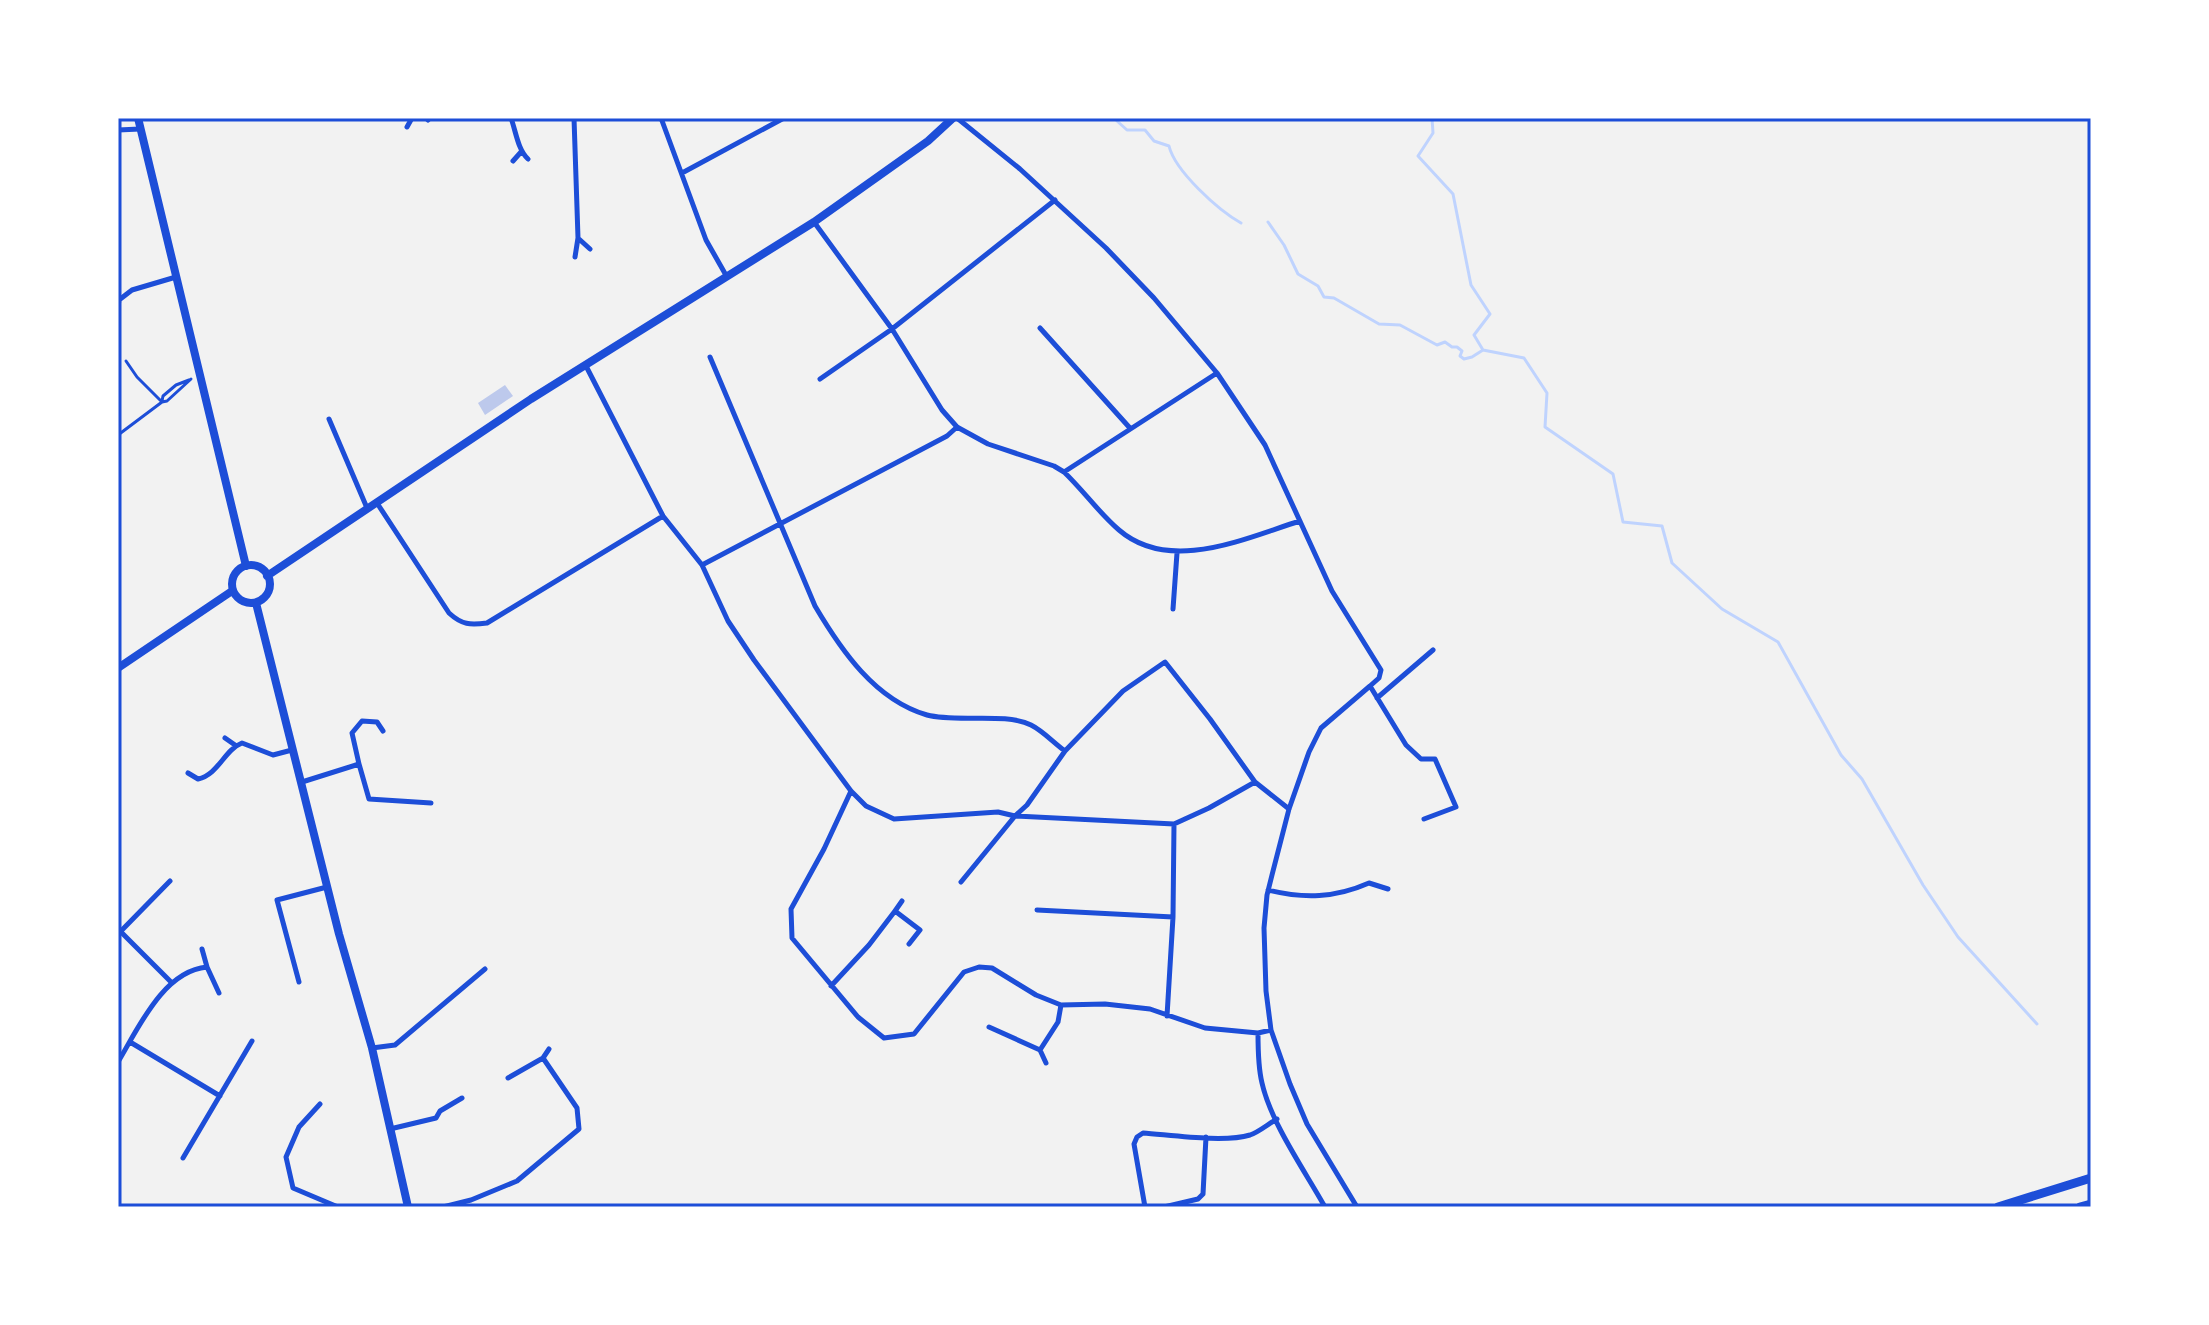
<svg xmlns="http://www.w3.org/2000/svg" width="2209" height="1325" font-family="'Source Sans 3',sans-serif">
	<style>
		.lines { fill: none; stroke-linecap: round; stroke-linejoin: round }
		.stream { stroke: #bfd3fe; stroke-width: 3 }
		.building { fill: #bdc9ec }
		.service { stroke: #1d4ed8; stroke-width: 3 }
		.minor { stroke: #1d4ed8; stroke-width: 5 }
		.primary { stroke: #1d4ed8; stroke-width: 8 }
		.motorway { stroke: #1d4ed8; stroke-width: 9 }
		.neatline { fill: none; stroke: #1d4ed8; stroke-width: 3 }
	</style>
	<rect width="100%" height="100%" fill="#f2f2f2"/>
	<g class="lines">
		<path class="stream" d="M 1432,118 L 1433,133 L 1418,156 L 1453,194 L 1471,285 L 1490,314 L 1474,335 L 1483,350
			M 1117,121 L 1127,130 L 1145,130 L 1154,141 L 1169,146 C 1175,171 1218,210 1241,223
			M 1268,222 L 1284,245 L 1298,274 L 1318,286 L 1324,297 L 1334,298 L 1379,324 L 1400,325 L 1437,345 L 1445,342 L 1452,347 L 1457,347 L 1462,351 L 1460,356 L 1464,359 L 1472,357 L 1483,350
			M 1483,350 L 1524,358 L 1547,393 L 1545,427 L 1613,474 L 1623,522 L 1662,526 L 1672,563 L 1722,609 L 1778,642 L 1841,755 L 1862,779 L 1923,885 L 1958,937 L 2037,1024"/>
	</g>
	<path class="building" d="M 505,385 L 513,396 L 485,415 L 478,403 Z"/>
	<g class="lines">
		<path class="service" d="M 126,361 L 137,377 L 162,402
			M 162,401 L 163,396 L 176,385 L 189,380
			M 118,435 L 162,402 L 167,401 L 191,379"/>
		<path class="minor" d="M 426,118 L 428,120
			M 511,118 C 516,132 518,150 528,159
			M 574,118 L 578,238 L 575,257
			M 661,118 L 706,240 L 727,277
			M 957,118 L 1020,169 L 1106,248 L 1154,298 L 1217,373 L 1265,445 L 1332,591 L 1381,670 L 1379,678 L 1370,686
			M 407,127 L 412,118
			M 118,130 L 140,129
			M 513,161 L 521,152
			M 682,173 L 784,118
			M 814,222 L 892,329 L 942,410 L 957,427 L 988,444 L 1054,466 L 1064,472 L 1217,373
			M 579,239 L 590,249
			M 118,307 L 119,300 L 132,290 L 176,277
			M 1040,328 L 1129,427
			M 710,357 L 815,606 C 841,650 875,700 927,715 C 957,723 1005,712 1031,725 C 1043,731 1054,743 1065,751
			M 586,366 L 663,516 L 702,565 L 728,621 L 754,660 L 851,791 L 866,806 L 894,819 L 998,812 L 1015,816 L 1174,824 L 1209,808 L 1255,782
			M 820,379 L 892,329 L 1055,200
			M 329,419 L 367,508
			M 1064,472 C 1083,490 1099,513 1119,530 C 1170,574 1245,538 1300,521
			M 377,503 L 449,613 C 462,625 470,625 487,623 L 663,516
			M 702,565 L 947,436 L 957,427
			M 1173,609 L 1177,553
			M 1377,698 L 1433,650
			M 225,738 L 235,745
			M 359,764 L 369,799 L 431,803
			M 188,773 L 198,779 C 219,774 224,750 242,743 L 273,755 L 292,750
			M 302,782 L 359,764 L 352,733 L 362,721 L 377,722 L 383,731
			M 851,791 L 824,849 L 791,909 L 792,938 L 858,1017 L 884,1038 L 914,1034 L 964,972 L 979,967 L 992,968 L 1036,995 L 1061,1005 L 1105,1004 L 1150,1009 L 1205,1028 L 1258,1033
			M 961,882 L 1015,816 L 1027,805 L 1065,751 L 1123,691 L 1165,662 L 1210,719 L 1255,782 L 1289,809
			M 1268,890 C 1304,899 1335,898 1369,883 L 1388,889
			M 1037,910 L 1173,917
			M 895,911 L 902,901
			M 118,929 L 172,983
			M 122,930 L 170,881
			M 202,949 L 207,967
			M 299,982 L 277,900 L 327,887
			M 831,986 L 869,945 L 895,911 L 920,930 L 909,944
			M 1167,1016 L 1173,917 L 1174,824
			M 989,1027 L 1040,1050 L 1058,1022 L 1061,1005
			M 1271,1030 L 1258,1033 C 1258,1050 1258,1067 1262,1083 C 1271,1123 1305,1171 1325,1207
			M 130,1042 L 220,1096
			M 372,1048 L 395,1045 L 485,969
			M 1040,1050 L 1046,1063
			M 543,1058 L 549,1049
			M 118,1062 C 138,1029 163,971 207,967 L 219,993
			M 320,1104 L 299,1127 L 286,1157 L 293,1188 L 338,1207
			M 390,1129 L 436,1118 L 440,1111 L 462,1098
			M 183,1158 L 252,1041
			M 443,1207 L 471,1200 L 517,1181 L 579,1129 L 577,1108 L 543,1058 L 508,1078
			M 1145,1207 L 1134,1144 L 1137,1137 L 1143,1133 C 1171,1135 1224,1143 1250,1135 C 1259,1132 1268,1124 1277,1119
			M 1164,1207 L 1198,1199 L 1203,1194 L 1206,1137
			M 1357,1207 L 1307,1124 L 1290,1084 L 1271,1030 L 1266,991 L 1264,928 L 1267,895 L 1272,875 L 1289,809 L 1309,752 L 1321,728 L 1370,686 L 1406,745 L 1421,759 L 1435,759 L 1456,807 L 1424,819"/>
		<path class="primary" d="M 138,118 L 246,566
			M232 584a19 19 0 1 1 38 0a19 19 0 1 1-38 0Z
			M 267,576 L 531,399 L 814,222 L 928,141 L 953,118
			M 256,603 L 339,934 L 372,1048 L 408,1207
			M 118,668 L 232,591"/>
		<path class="motorway" d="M 1998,1207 L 2091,1178
			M 2080,1207 L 2091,1204"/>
	</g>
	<rect width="2209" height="1325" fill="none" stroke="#ffffff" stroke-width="240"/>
	<rect x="120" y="120" width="1969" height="1085" class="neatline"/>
</svg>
